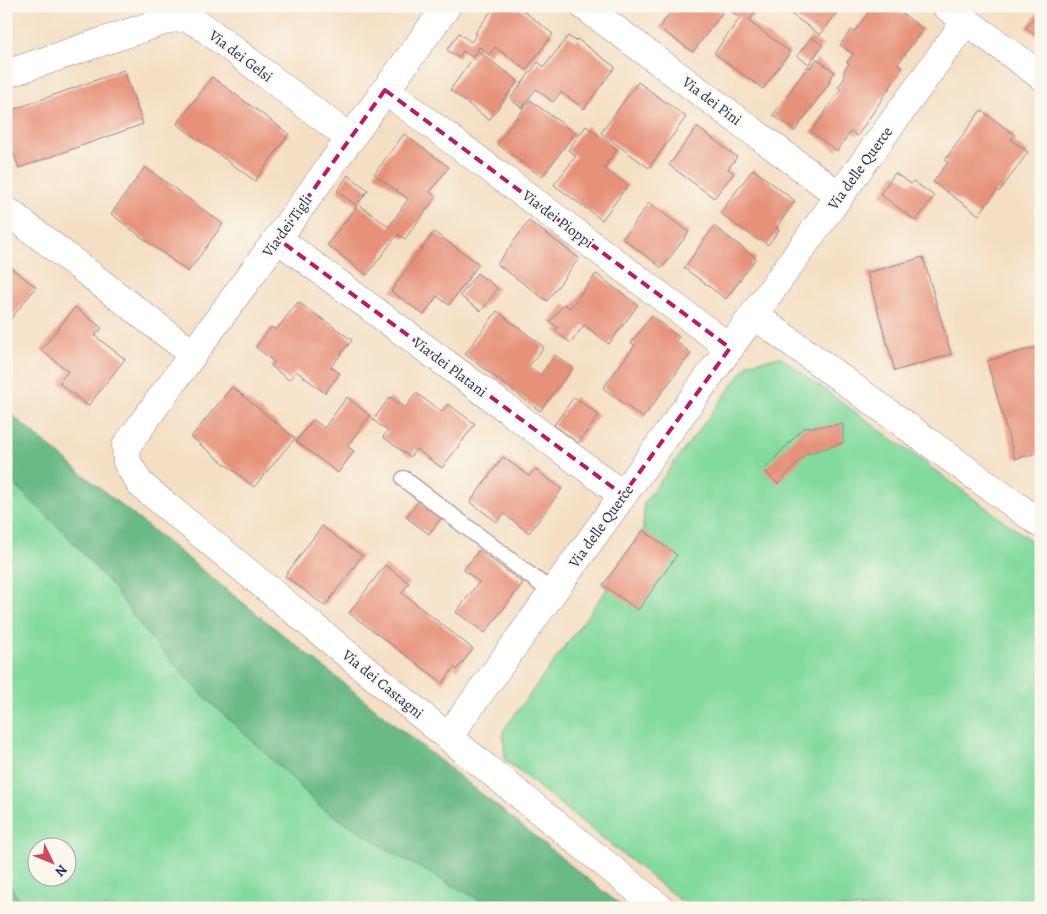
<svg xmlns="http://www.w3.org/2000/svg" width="1047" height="914" font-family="Alegreya,serif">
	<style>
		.green { fill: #83da9e; stroke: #4f847e; fill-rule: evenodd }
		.forest { fill: #6aba85; stroke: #427472 }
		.building { fill: #e69279 }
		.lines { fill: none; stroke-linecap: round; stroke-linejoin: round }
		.lane-casing { stroke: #888790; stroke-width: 18 }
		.street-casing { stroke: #888790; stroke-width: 29 }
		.lane { stroke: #fff; stroke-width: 16 }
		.street { stroke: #fff; stroke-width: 28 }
		.marked { fill: none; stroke: #c2185b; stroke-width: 4; stroke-dasharray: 10 6; stroke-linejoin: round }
		.labels { text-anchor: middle; stroke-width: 4; stroke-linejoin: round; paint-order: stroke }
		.street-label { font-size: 15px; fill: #1b2f5e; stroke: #fbf7ec }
	</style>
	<rect width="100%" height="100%" fill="#fbf7ec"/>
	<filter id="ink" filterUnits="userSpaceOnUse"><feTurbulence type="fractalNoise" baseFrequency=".02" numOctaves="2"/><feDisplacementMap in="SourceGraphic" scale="10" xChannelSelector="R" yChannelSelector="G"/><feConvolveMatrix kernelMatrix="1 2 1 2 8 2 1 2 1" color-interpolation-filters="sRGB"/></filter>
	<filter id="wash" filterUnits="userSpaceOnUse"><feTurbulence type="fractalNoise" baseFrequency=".0096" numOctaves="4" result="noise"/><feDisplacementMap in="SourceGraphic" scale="20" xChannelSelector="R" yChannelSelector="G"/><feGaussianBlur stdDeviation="1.12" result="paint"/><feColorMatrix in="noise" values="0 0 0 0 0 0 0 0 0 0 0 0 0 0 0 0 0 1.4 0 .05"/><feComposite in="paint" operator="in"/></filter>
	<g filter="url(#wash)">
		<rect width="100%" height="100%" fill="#f4dfc3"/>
		<path class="green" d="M 780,357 L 1041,548 L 1041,908 L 690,908 L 505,760 L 503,731 L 607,589 L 603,585 L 643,530 L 644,503 L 749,363 Z
			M 6,476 L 64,532 L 112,586 L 148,635 L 205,697 L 293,779 L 319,806 L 398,856 L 495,908 L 21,908 L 20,901 L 6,880 ZM 38,846 L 68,846 L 68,876 L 38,876 Z"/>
		<path class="forest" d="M 6,410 L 81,473 L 624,908 L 495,908 L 398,856 L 319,806 L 293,779 L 205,697 L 148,635 L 112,586 L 64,532 L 6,476 Z
			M 6,880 L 20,901 L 21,908 L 6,908 Z"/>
		<g id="blocks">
			<path class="building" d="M 495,6 L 517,6 L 553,34 L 526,70 L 495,47 L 489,55 L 479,47 L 472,57 L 463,51 L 459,58 L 447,50 L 459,33 L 471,42 L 477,34 L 475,33 Z
				M 675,6 L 713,6 L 722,13 L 693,52 L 659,28 Z
				M 724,6 L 759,6 L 749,21 L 790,52 L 763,89 L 714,53 L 740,18 Z
				M 780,6 L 832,6 L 837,12 L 820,35 Z
				M 873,6 L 892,6 L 923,29 L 898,64 L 903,68 L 857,136 L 851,131 L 837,151 L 811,132 L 841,89 L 838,87 L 844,79 L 844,70 L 849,64 L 847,62 L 853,54 L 840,45 L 851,30 L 854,32 Z
				M 1041,8 L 1041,39 L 1026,28 Z
				M 568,36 L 575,41 L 577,39 L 615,67 L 584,109 L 561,92 L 553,102 L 536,89 L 522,108 L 510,99 L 538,62 L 544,67 Z
				M 811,37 L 823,45 L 809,64 L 797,56 Z
				M 478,51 L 518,81 L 489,120 L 450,90 Z
				M 817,59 L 835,72 L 828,81 L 830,82 L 795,131 L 773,115 L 808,66 L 810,68 Z
				M 124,70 L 143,124 L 19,168 L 6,133 L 6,112 Z
				M 212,77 L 289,134 L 255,181 L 177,124 Z
				M 638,82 L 686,117 L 649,168 L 601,133 Z
				M 530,100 L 575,133 L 542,177 L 497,144 Z
				M 981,110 L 1015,135 L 1011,140 L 1028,152 L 999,192 L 997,190 L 979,215 L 933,182 L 948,162 L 945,160 Z
				M 586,126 L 617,149 L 604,168 L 628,185 L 602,220 L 554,185 L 576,156 L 568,150 Z
				M 697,127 L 737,157 L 728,169 L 734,173 L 714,198 L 669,165 Z
				M 404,134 L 449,167 L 430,192 L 436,197 L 405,239 L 398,234 L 367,275 L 327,245 L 357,206 L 337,191 L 348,175 L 368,190 L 358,204 L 389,227 L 408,199 L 374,174 Z
				M 145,167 L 223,224 L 188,272 L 111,214 Z
				M 753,169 L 795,201 L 776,228 L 779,230 L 768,245 L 760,239 L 759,241 L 720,213 Z
				M 895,173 L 911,184 L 913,181 L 934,196 L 916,221 L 880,194 Z
				M 649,203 L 689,232 L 662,268 L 623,239 Z
				M 529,221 L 579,258 L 547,301 L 497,264 Z
				M 714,226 L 756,258 L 726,299 L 684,268 Z
				M 434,232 L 479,264 L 449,305 L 437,296 L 424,315 L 391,291 Z
				M 923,257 L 951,354 L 895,371 L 867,273 Z
				M 6,264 L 36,287 L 6,325 Z
				M 477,273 L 498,288 L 481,311 L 460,296 Z
				M 596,274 L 638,305 L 609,344 L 584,325 L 571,343 L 555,331 L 558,328 L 550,322 L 564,304 L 570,308 Z
				M 298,302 L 352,340 L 331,367 L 340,373 L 325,393 L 296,371 L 289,380 L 271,366 L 274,362 L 256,347 L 271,327 L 276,330 Z
				M 75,307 L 102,328 L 95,336 L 125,359 L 88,406 L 59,383 L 68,371 L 41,350 Z
				M 497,311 L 544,347 L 529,366 L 540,375 L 555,355 L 573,368 L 540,411 L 465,354 Z
				M 651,316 L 679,337 L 675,341 L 691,353 L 643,418 L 603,388 L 635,345 L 631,343 Z
				M 1041,346 L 1041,452 L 1015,459 L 987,361 Z
				M 232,387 L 295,438 L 254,487 L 191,437 Z
				M 416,393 L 442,412 L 448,404 L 475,424 L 442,468 L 416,449 L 410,457 L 383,437 L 388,431 L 373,420 L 390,397 L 405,408 Z
				M 347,397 L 370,416 L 347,446 L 354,451 L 338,473 L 296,441 L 313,419 L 324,428 Z
				M 574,397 L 599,415 L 578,443 L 554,425 Z
				M 843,424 L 843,443 L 806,454 L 778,484 L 764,470 L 803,428 Z
				M 503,457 L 529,476 L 535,469 L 562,489 L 529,533 L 504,514 L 497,522 L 470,502 Z
				M 419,501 L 441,518 L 429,534 L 406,517 Z
				M 322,526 L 362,556 L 325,606 L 285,576 Z
				M 643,530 L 677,555 L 638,610 L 603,585 Z
				M 479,550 L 523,583 L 485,633 L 456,612 L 479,582 L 464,570 Z
				M 385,565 L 409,583 L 402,593 L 473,649 L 457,670 L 454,667 L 443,683 L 349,613 Z"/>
		</g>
	</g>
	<g filter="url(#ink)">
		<use href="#blocks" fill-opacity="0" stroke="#888790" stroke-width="1"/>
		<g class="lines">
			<defs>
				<path id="lane" d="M 404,479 L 553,593"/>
				<path id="street" d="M 447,6 L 126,446 L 127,462 L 140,484 L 448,737 L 660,908
					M 584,6 L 840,196
					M 946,6 L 1041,76
					M 6,74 L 170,19 L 185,17 L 202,26 L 351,139
					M 385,90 L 730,348
					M 6,210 L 193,354
					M 278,239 L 623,495
					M 754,315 L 1041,524
					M 448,737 L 966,21"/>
			</defs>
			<use href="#lane" class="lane-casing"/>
			<use href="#street" class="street-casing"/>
			<use href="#lane" class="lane"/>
			<use href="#street" class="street"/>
		</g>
	</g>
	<path class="marked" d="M 385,90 L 730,348 L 623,495 L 278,239 Z"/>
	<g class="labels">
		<g class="street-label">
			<text transform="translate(241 56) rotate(37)" y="5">Via dei Gelsi</text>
			<text transform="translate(712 101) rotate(37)" y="5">Via dei Pini</text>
			<text transform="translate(860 168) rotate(-54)" y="5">Via delle Querce</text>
			<text transform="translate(558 219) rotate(37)" y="5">Via dei Pioppi</text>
			<text transform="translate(287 226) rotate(-54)" y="5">Via dei Tigli</text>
			<text transform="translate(450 367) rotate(37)" y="5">Via dei Platani</text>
			<text transform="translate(601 526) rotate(-54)" y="5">Via delle Querce</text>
			<text transform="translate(383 684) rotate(39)" y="5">Via dei Castagni</text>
		</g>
	</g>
	<rect width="1047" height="914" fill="none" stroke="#fbf7ec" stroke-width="25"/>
	<g transform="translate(52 862) rotate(133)"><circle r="24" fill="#fbf7ec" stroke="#a1a7b3"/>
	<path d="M0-4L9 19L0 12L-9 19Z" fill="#d1495b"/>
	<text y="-8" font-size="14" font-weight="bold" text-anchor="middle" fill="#1b2f5e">N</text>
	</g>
</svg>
